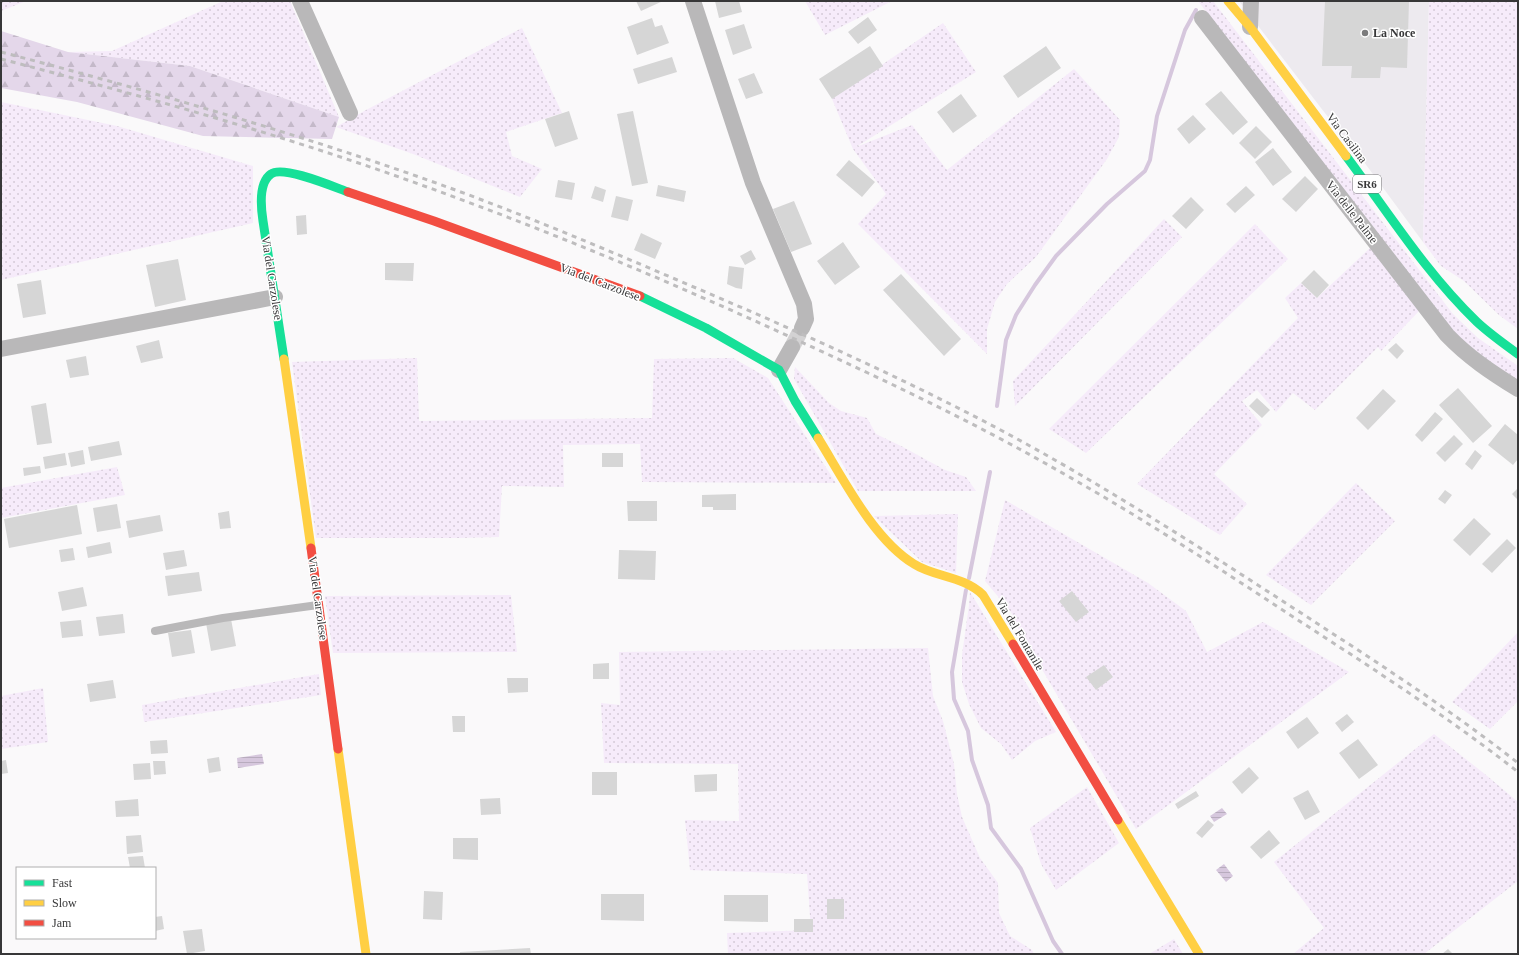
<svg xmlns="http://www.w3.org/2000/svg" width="1519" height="955" font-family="'Times New Roman',serif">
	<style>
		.built { fill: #edeaef }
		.grass { fill: url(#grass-dots) }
		.forest { fill: url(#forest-firs) }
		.water { fill: url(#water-rules) }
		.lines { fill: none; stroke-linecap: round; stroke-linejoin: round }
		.stream { stroke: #d6c7dd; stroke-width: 4 }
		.building { fill: #d6d6d6 }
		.street-tunnel { stroke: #d3d2d3; stroke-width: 16; stroke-dasharray: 16 8; stroke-linecap: butt }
		.lane { stroke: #b9b8b9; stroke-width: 8 }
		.street { stroke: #b9b8b9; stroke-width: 16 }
		.fast { stroke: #16e098; stroke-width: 9 }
		.slow { stroke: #ffcf43; stroke-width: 9 }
		.jam { stroke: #f24e42; stroke-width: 9 }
		.rail { stroke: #bebdbe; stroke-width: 3; stroke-dasharray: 5 5; stroke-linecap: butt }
		.poi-dot { fill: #7b7b7c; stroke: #fff; stroke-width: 1.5 }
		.labels { text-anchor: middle; stroke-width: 3; stroke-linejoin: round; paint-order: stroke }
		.shield { fill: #fff; stroke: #737374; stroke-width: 1 }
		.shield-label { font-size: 11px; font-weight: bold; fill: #373738 }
		.poi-label { font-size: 12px; font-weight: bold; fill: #373738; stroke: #fff; text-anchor: start }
		.street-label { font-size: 12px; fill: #373738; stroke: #fff }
	</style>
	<defs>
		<pattern id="grass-dots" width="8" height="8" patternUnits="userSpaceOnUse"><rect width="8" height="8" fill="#f6ebfa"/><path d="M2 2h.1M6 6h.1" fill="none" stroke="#d4cad7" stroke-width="1.8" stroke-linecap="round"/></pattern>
		<pattern id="forest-firs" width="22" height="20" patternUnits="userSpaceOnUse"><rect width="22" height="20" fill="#e4d7ea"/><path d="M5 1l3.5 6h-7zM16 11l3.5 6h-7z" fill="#c4b9c9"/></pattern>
		<pattern id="water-rules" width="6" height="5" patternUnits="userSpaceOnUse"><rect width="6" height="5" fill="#d6c7dd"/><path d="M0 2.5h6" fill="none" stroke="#b8acbe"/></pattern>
	</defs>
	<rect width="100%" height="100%" fill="#faf9fa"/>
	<path class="built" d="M 1239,1 L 1429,1 L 1423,242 L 1364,162 L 1321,108 Z"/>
	<path class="grass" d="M 1,1 L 26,1 L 1,11 Z
		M 223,1 L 290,1 L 339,117 L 190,66 L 68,52 L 112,51 Z
		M 805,1 L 892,1 L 825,35 Z
		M 1198,1 L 1213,1 L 1453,314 L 1478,338 L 1518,366 L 1518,380 L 1500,370 L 1467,346 L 1437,314 Z
		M 1429,1 L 1518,1 L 1518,329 L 1499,315 L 1464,281 L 1441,266 L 1423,242 Z
		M 943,23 L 976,72 L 856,147 L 912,125 L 947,170 L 1074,69 L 1120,120 L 1119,137 L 1107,159 L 1036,257 L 1007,284 L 995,302 L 987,329 L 987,354 L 858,224 L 886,194 L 853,149 L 832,99 Z
		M 522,28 L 562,113 L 506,132 L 512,156 L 542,169 L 520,197 L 413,154 L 336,127 L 366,110 Z
		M 1,102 L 117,126 L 253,166 L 253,223 L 1,280 Z
		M 1164,219 L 1182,237 L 1015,406 L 1013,381 Z
		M 1255,224 L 1288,259 L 1086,453 L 1049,429 Z
		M 1372,246 L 1420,310 L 1381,351 L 1378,347 L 1315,410 L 1293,393 L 1276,412 L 1257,390 L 1242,401 L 1262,425 L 1214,474 L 1247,504 L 1220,535 L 1137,484 L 1298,318 L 1285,298 L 1301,283 L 1317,298 Z
		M 417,358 L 419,421 L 652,418 L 654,359 L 733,358 L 768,378 L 836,483 L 642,482 L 640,444 L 563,445 L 564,487 L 502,486 L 499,537 L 459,538 L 316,538 L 292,362 Z
		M 795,367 L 829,403 L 841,411 L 867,418 L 876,434 L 903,447 L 945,470 L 966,477 L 976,491 L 858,491 L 794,379 Z
		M 117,467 L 125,495 L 1,518 L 1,488 Z
		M 1356,483 L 1395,521 L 1311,605 L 1266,575 Z
		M 1005,500 L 1148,583 L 1186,611 L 1207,652 L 1263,622 L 1349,672 L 1136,829 L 1020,632 L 1011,612 L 985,581 Z
		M 958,514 L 956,573 L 922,562 L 874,516 Z
		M 970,592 L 1056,732 L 1035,741 L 1012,760 L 1001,744 L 981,728 L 969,704 L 962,682 L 962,655 L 969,605 Z
		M 511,595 L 517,652 L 333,653 L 325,596 Z
		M 1518,632 L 1518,701 L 1490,729 L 1452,702 Z
		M 928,648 L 933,696 L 943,721 L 954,764 L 957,794 L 962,817 L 980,858 L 998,883 L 999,913 L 1010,936 L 1032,950 L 1034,954 L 728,954 L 727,933 L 811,930 L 807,874 L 690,870 L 685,820 L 739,821 L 738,764 L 604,763 L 601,703 L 620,705 L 619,652 Z
		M 319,674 L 321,695 L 144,722 L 142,705 Z
		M 43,688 L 48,742 L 1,749 L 1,696 Z
		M 1434,734 L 1486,775 L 1518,802 L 1518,881 L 1424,954 L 1293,954 L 1324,928 L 1274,862 Z
		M 1087,787 L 1119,843 L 1056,890 L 1041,864 L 1030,828 Z
		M 1174,939 L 1183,954 L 1149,954 Z"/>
	<path class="forest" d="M 1,31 L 68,52 L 190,66 L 339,117 L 332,139 L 203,136 L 77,102 L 1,88 Z"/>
	<path class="water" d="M 262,754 L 264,764 L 238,768 L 237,758 Z
		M 1222,808 L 1227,814 L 1214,822 L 1210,816 Z
		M 1224,864 L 1233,876 L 1226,882 L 1216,870 Z"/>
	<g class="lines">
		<path class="stream" d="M 997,406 L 1006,340 L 1016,315 L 1035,285 L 1056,256 L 1107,204 L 1145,171 L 1150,160 L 1157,116 L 1185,30 L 1196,10
			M 969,578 L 990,472
			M 966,590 L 952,672 L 954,699 L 968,731 L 972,760 L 988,805 L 991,828 L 1021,869 L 1053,941 L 1062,954"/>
	</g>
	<path class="building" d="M 636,1 L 663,1 L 641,11 Z
		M 715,1 L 739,1 L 742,12 L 719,18 Z
		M 1325,1 L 1409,1 L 1407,68 L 1381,67 L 1380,78 L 1351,78 L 1352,66 L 1322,66 Z
		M 868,17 L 877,30 L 858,44 L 848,32 Z
		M 652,18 L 655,27 L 662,25 L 669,43 L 637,55 L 627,27 Z
		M 744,24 L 752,48 L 733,55 L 725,30 Z
		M 870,46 L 883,66 L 832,99 L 819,79 Z
		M 1046,46 L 1061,68 L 1018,98 L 1003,76 Z
		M 672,57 L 677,72 L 638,84 L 633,69 Z
		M 754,73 L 763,93 L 746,99 L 738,79 Z
		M 1221,91 L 1248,122 L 1233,135 L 1205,104 Z
		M 961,94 L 977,116 L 953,133 L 937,112 Z
		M 569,111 L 578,139 L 555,147 L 545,119 Z
		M 633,111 L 648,183 L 632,186 L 617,114 Z
		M 1193,115 L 1206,129 L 1189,144 L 1177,129 Z
		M 1256,126 L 1272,142 L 1255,159 L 1239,143 Z
		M 1273,148 L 1292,172 L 1273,186 L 1255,162 Z
		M 849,160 L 875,182 L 862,197 L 836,175 Z
		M 1305,176 L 1318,189 L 1296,212 L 1282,199 Z
		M 558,180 L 575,183 L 572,200 L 555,197 Z
		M 658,185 L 686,191 L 684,202 L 656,196 Z
		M 595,186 L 606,190 L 603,202 L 591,198 Z
		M 1246,186 L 1255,195 L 1235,213 L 1226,204 Z
		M 616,196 L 633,200 L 628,221 L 611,217 Z
		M 1191,197 L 1204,210 L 1186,229 L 1172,216 Z
		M 794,201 L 812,244 L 791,252 L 773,209 Z
		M 306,215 L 307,234 L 297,235 L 296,216 Z
		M 641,233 L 662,243 L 655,259 L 634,250 Z
		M 843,242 L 860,267 L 835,285 L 817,261 Z
		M 751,250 L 756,259 L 745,265 L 740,256 Z
		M 178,259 L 186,300 L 155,307 L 146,265 Z
		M 385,263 L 414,263 L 413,281 L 385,280 Z
		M 729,266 L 744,268 L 742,289 L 736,288 L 727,284 Z
		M 1314,270 L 1329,285 L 1317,298 L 1301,283 Z
		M 901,274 L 961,339 L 944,356 L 883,290 Z
		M 41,280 L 46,314 L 23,318 L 17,284 Z
		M 159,340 L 163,358 L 141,363 L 136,346 Z
		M 1396,343 L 1404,351 L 1397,359 L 1388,350 Z
		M 86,356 L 89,375 L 70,378 L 66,360 Z
		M 1458,388 L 1492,426 L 1473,443 L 1439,405 Z
		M 1383,389 L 1396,401 L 1368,430 L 1356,418 Z
		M 1257,398 L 1270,410 L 1262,418 L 1249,406 Z
		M 46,403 L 52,443 L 37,445 L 31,406 Z
		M 1435,412 L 1443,419 L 1422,442 L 1415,435 Z
		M 1505,424 L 1518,435 L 1518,459 L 1513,465 L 1488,445 Z
		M 1454,435 L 1463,444 L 1445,462 L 1436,453 Z
		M 119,441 L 122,455 L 91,461 L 88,447 Z
		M 83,450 L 85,464 L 71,467 L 68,453 Z
		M 1475,450 L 1482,456 L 1472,470 L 1465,464 Z
		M 65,453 L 67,465 L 45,469 L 43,457 Z
		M 602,453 L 623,453 L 623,467 L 602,467 Z
		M 40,466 L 41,473 L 24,476 L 23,468 Z
		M 1518,488 L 1518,500 L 1512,494 Z
		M 1445,490 L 1452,495 L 1445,504 L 1438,499 Z
		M 736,494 L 736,510 L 713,510 L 713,507 L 702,507 L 702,495 Z
		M 627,501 L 657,501 L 657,521 L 628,521 Z
		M 117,504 L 121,528 L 97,532 L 93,508 Z
		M 77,505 L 82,534 L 9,548 L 4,519 Z
		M 229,511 L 231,528 L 220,529 L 218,513 Z
		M 160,515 L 163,531 L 129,538 L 126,521 Z
		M 1474,518 L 1491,534 L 1470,556 L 1453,540 Z
		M 1507,539 L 1516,548 L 1492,573 L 1482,564 Z
		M 110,542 L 112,553 L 88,558 L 86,547 Z
		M 73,548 L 75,560 L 61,562 L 59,550 Z
		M 184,550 L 187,566 L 166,570 L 163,553 Z
		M 619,550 L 656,551 L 655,580 L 618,579 Z
		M 199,572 L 202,591 L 168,596 L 165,576 Z
		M 83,587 L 87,606 L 62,611 L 58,592 Z
		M 1072,591 L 1089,612 L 1076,622 L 1059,601 Z
		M 123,614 L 125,633 L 99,636 L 96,617 Z
		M 231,619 L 236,646 L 211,651 L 206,623 Z
		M 81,620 L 83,636 L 62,638 L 60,622 Z
		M 191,630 L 195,653 L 172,657 L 168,633 Z
		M 609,663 L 609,679 L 593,679 L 593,664 Z
		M 1104,665 L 1113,677 L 1096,690 L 1086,677 Z
		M 507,678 L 528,678 L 528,692 L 508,693 Z
		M 113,680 L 116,698 L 90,702 L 87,684 Z
		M 1347,714 L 1354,722 L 1342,732 L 1335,723 Z
		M 452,716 L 465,716 L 465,732 L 453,732 Z
		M 1307,717 L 1319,733 L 1298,749 L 1286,732 Z
		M 1358,739 L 1378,765 L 1359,779 L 1339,753 Z
		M 167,740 L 168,753 L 151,754 L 150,741 Z
		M 219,757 L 221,771 L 209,773 L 207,759 Z
		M 6,760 L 8,773 L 1,774 L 1,761 Z
		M 153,761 L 165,761 L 166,774 L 154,775 Z
		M 150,763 L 151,779 L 134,780 L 133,764 Z
		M 1249,767 L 1259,778 L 1242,794 L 1232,782 Z
		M 592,772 L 617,772 L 617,795 L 592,795 Z
		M 717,774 L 717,791 L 695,792 L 694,775 Z
		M 1308,790 L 1320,812 L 1305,820 L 1293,798 Z
		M 1196,791 L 1199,796 L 1178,809 L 1175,804 Z
		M 500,798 L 501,814 L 481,815 L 480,799 Z
		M 138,799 L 139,816 L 116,817 L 115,801 Z
		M 1208,820 L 1214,825 L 1202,838 L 1196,833 Z
		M 1269,830 L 1280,843 L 1261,859 L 1250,847 Z
		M 141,835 L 143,852 L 127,854 L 126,836 Z
		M 453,838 L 478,838 L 478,860 L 453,859 Z
		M 143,856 L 145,868 L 130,868 L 128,857 Z
		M 424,891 L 443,892 L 442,920 L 423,919 Z
		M 601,894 L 644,894 L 644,921 L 601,920 Z
		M 724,895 L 768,895 L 768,922 L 724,921 Z
		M 827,899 L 844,899 L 844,919 L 827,919 Z
		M 162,916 L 164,929 L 155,931 L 155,917 Z
		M 794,919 L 813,919 L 813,932 L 794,932 Z
		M 202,929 L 205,951 L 187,954 L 183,931 Z
		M 530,948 L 531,954 L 460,954 L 460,952 Z
		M 1448,949 L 1453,954 L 1442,954 Z"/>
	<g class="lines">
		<path class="street-tunnel" d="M 792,347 L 802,328"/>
		<path class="lane" d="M 155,631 L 223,618 L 318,605"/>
		<path class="street" d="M 300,1 L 350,113
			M 693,1 L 753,183 L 804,304 L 806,319 L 802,328
			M 1202,18 L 1447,335 C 1468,357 1492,373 1518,389
			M 1250,27 L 1251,1
			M 1,349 L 275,297
			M 779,370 L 792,347"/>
		<path class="fast" d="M 1346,156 C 1388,212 1426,273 1477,322 C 1490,334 1504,344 1518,354
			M 640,296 L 706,328 L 779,370 L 795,401 L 818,438
			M 284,359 L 263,221 C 261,208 258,183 271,174 C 283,165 334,187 348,192"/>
		<path class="slow" d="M 1228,1 L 1250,27 L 1346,156
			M 284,359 L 311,548
			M 818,438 C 843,478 873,539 914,564 C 934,577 964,576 983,595 L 1013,644
			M 338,749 L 366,954
			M 1118,820 L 1199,954"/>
		<path class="jam" d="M 348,192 L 434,221 L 640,296
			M 311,548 L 338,749
			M 1013,644 L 1118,820"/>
		<path class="rail" d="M 1,52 C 135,87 268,125 399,170 C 493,202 584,240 675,279 C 774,321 872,364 968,413 C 1076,468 1179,534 1281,600 C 1361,652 1443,704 1518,763
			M 1,59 C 135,94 269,131 399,177 C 535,225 669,281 799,341 C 884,380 969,420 1050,466 C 1129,510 1205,559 1281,609 C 1361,661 1443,713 1518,772"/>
	</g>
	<circle class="poi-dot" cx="1365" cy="33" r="4"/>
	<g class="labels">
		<rect class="shield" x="1353" y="175" width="28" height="18" rx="3"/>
		<g class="shield-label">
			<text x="1367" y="188">SR6</text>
		</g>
		<g class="poi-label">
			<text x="1373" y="37">La Noce</text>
		</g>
		<g class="street-label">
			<text transform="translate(1347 138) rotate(53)" y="4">Via Casilina</text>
			<text transform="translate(1352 212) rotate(52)" y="4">Via delle Palme</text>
			<text transform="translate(272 278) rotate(81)" y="4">Via del Carzolese</text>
			<text transform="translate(600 282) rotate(21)" y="4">Via del Carzolese</text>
			<text transform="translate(318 598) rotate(82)" y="4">Via del Carzolese</text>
			<text transform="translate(1020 634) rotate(59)" y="4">Via del Fontanile</text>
		</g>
	</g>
	<rect width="1519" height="955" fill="none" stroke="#373738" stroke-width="4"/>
	<rect x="16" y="867" width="140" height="72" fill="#ffffff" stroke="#afafaf"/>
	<rect x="24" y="880" width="20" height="6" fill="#16e098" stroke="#afafaf"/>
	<text x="52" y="887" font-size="12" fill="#373738">Fast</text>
	<rect x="24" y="900" width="20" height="6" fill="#ffcf43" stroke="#afafaf"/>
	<text x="52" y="907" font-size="12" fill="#373738">Slow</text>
	<rect x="24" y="920" width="20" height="6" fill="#f24e42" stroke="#afafaf"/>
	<text x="52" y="927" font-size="12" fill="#373738">Jam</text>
</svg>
